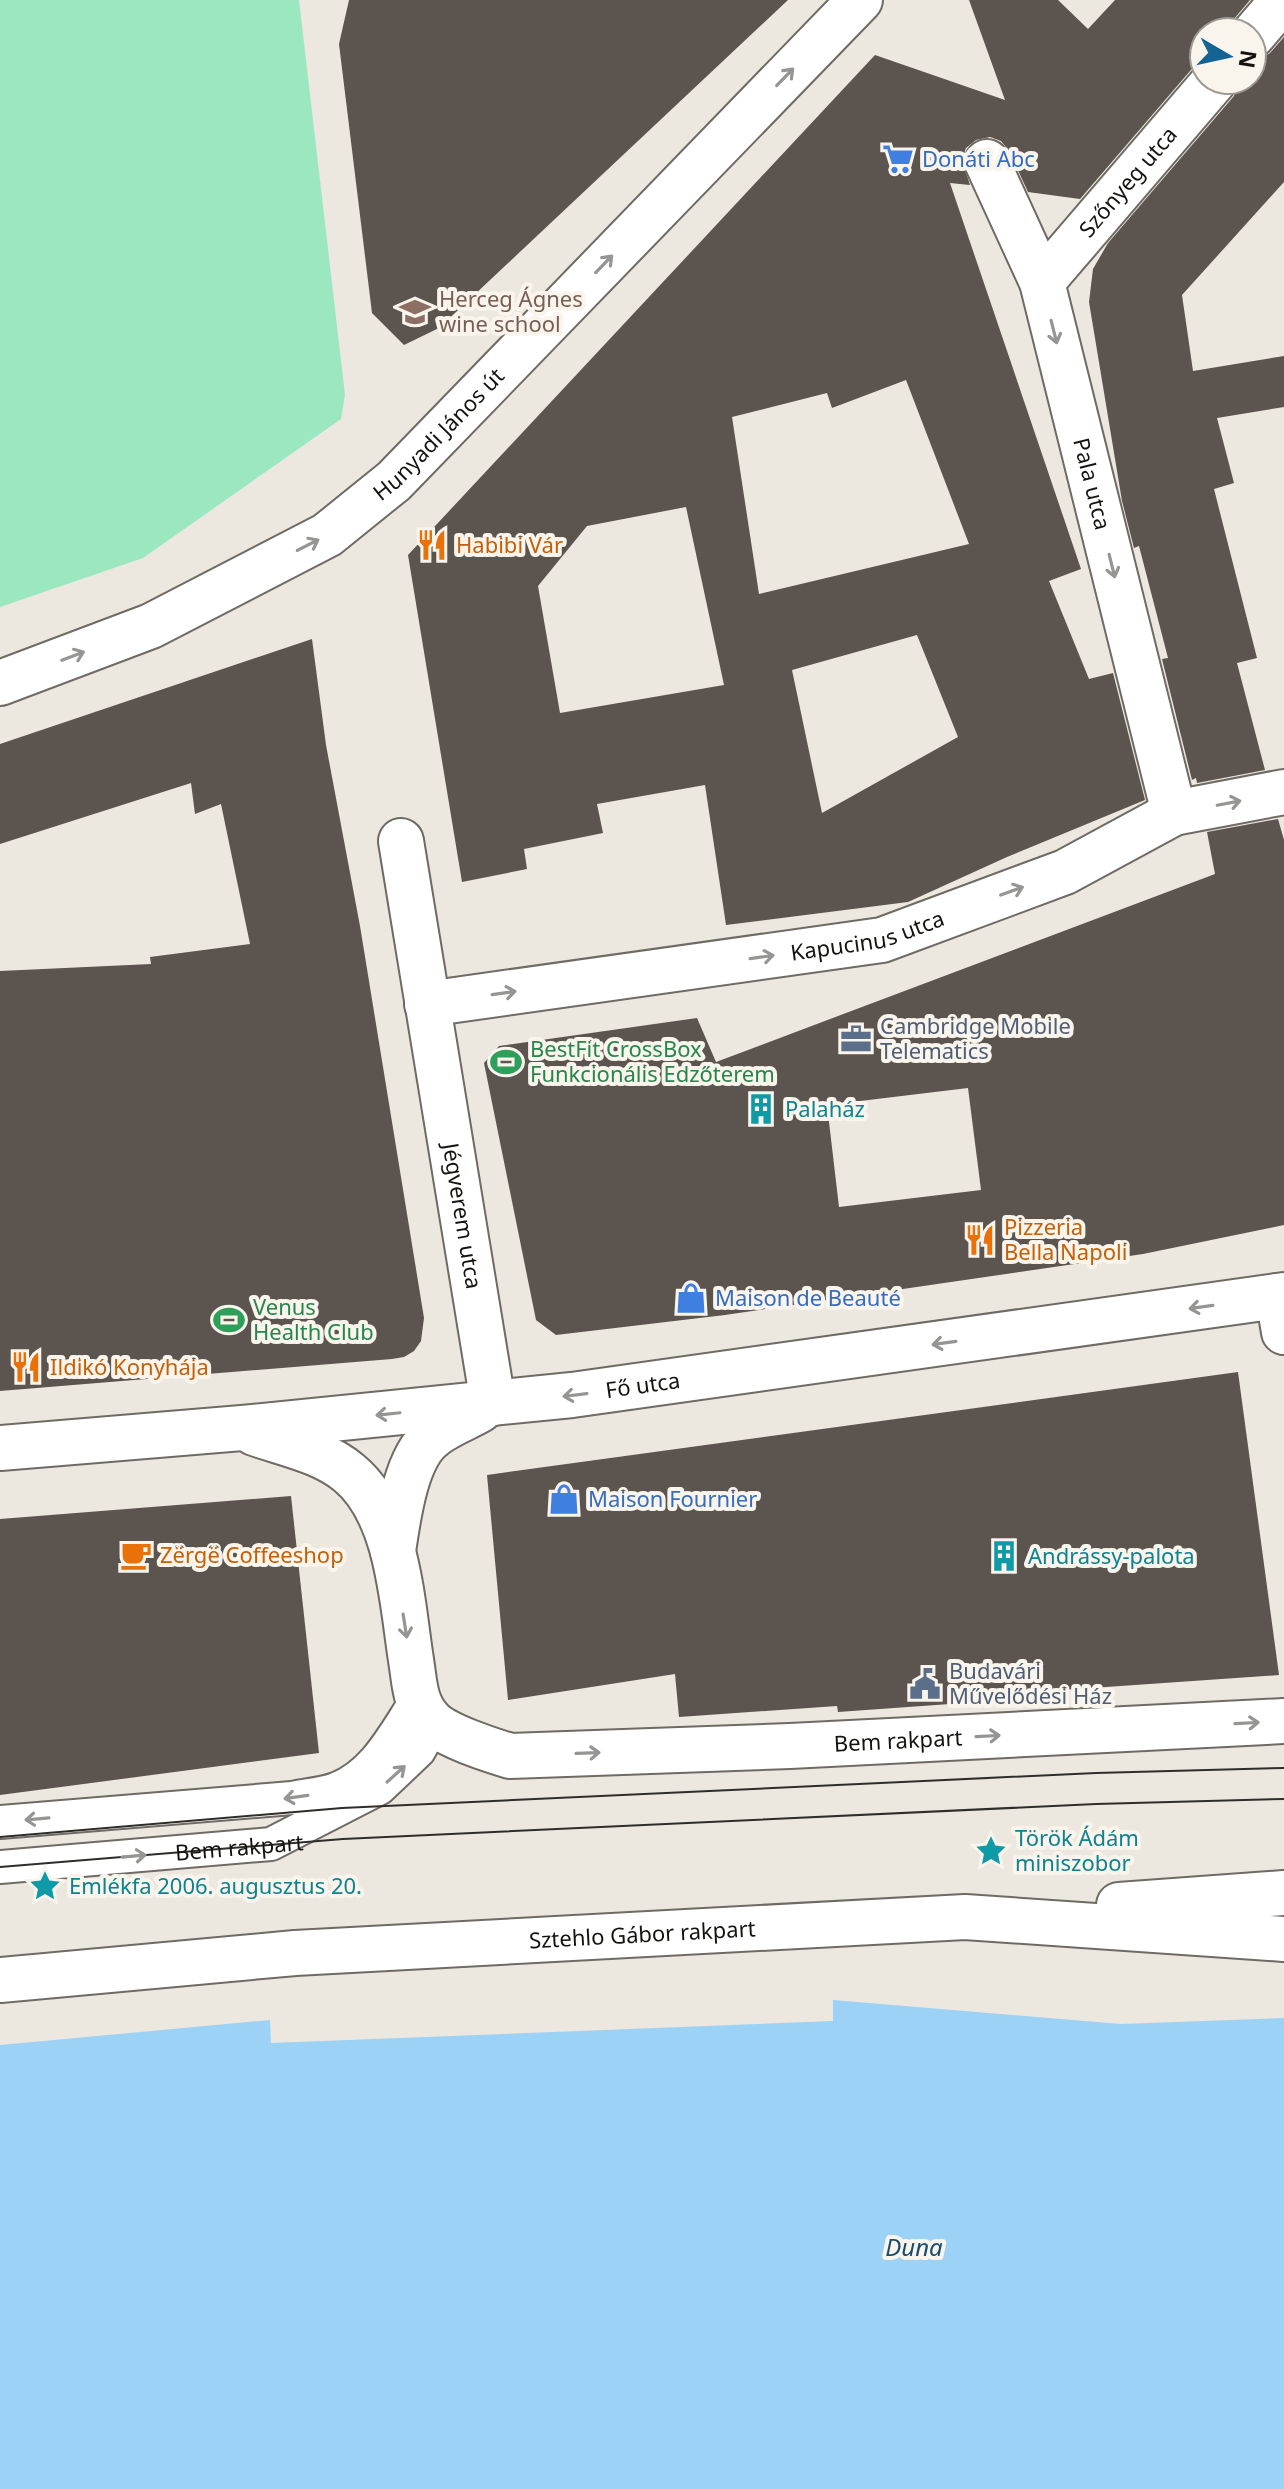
<svg xmlns="http://www.w3.org/2000/svg" width="1284" height="2489" font-family="'Noto Sans',sans-serif">
	<style>
		.green { fill: #9be8c0 }
		.water { fill: #9cd2f5 }
		.building { fill: #5b544f; fill-rule: evenodd }
		.lines { fill: none; stroke-linecap: round; stroke-linejoin: round }
		.service-casing { stroke: #6f6b64; stroke-width: 36 }
		.minor-casing { stroke: #6f6b64; stroke-width: 48 }
		.tertiary-casing { stroke: #6f6b64; stroke-width: 48 }
		.secondary-casing { stroke: #6f6b64; stroke-width: 48 }
		.service { stroke: #fff; stroke-width: 32 }
		.minor { stroke: #fff; stroke-width: 44 }
		.tertiary { stroke: #fff; stroke-width: 44 }
		.secondary { stroke: #fff; stroke-width: 44 }
		.tram { stroke: #2f2d2a; stroke-width: 2 }
		.oneway { stroke: #959593 }
		.labels { text-anchor: middle; stroke-width: 8; stroke-linejoin: round; paint-order: stroke }
		.shop-label { font-size: 22px; fill: #366cbe; stroke: #f9f4ec; text-anchor: start }
		.street-label { font-size: 22px; fill: #141310; stroke: #f9f4ec }
		.education-label { font-size: 22px; fill: #785e54; stroke: #f9f4ec; text-anchor: start }
		.food-label { font-size: 22px; fill: #c56008; stroke: #f9f4ec; text-anchor: start }
		.service-label { font-size: 22px; fill: #4e5e75; stroke: #f9f4ec; text-anchor: start }
		.leisure-label { font-size: 22px; fill: #27864d; stroke: #f9f4ec; text-anchor: start }
		.culture-label { font-size: 22px; fill: #0d838f; stroke: #f9f4ec; text-anchor: start }
		.water-label { font-size: 24px; font-style: italic; fill: #174c6a; stroke: #f9f4ec }
	</style>
	<rect width="100%" height="100%" fill="#ece7df"/>
	<path class="green" d="M 0,0 L 299,0 L 345,395 L 341,419 L 143,558 L 0,607 Z"/>
	<path class="water" d="M 833,2000 L 1121,2024 L 1284,2018 L 1284,2489 L 0,2489 L 0,2045 L 270,2020 L 271,2043 L 833,2021 Z"/>
	<path class="building" d="M 349,0 L 788,0 L 439,328 L 404,345 L 372,313 L 339,44 Z
		M 969,0 L 1058,0 L 1088,29 L 1115,0 L 1250,0 L 1233,20 L 1227,32 L 1204,32 L 1204,58 L 1196,64 L 1080,199 L 1028,192 L 1009,151 L 1001,141 L 990,137 L 976,140 L 966,148 L 962,160 L 970,185 L 950,183 L 1081,569 L 1049,581 L 1089,679 L 1113,673 L 1145,800 L 1007,857 L 908,902 L 726,925 L 705,785 L 597,804 L 603,833 L 524,849 L 527,869 L 462,882 L 408,555 L 875,55 L 1005,100 ZM 906,380 L 969,544 L 759,594 L 732,417 L 827,393 L 832,408 ZM 686,507 L 724,685 L 560,713 L 538,586 L 587,526 ZM 917,635 L 958,737 L 822,813 L 792,670 Z
		M 1284,37 L 1284,182 L 1182,295 L 1193,371 L 1284,356 L 1284,407 L 1217,418 L 1234,483 L 1214,489 L 1257,658 L 1237,663 L 1265,770 L 1197,783 L 1196,778 L 1192,780 L 1162,659 L 1168,658 L 1139,546 L 1134,548 L 1122,501 L 1089,302 L 1093,269 L 1108,243 L 1234,96 L 1239,80 L 1252,80 L 1252,60 L 1261,59 L 1270,53 Z
		M 312,639 L 326,745 L 360,926 L 424,1318 L 421,1341 L 414,1351 L 404,1357 L 392,1359 L 0,1391 L 0,971 L 151,964 L 150,957 L 250,944 L 221,804 L 195,814 L 191,783 L 0,844 L 0,744 Z
		M 1278,819 L 1284,840 L 1284,1225 L 1143,1254 L 725,1315 L 556,1335 L 536,1320 L 484,1063 L 499,1046 L 697,1018 L 716,1062 L 1215,874 L 1207,832 ZM 968,1088 L 981,1190 L 839,1207 L 827,1105 Z
		M 1238,1372 L 1279,1675 L 949,1698 L 950,1704 L 838,1712 L 837,1706 L 679,1717 L 675,1674 L 508,1700 L 487,1475 Z
		M 291,1496 L 319,1753 L 0,1795 L 0,1519 Z"/>
	<g class="lines">
		<defs>
			<path id="service" d="M 0,1822 L 292,1798 C 306,1795 322,1794 336,1789 C 375,1774 394,1734 416,1701
				M 0,1867 L 271,1844 L 380,1788 L 419,1751 L 434,1724"/>
			<g id="minor">
				<path d="M 1252,36 L 1283,0"/>
				<path id="s1" d="M 987,162 L 1042,282 L 1174,813"/>
				<path id="s2" d="M 1042,282 L 1215,80"/>
				<path id="s3" d="M 0,683 L 151,626 L 327,535 L 394,481 L 860,0"/>
				<path id="s4" d="M 401,841 L 493,1403"/>
				<path id="s5" d="M 427,1004 L 882,940 L 1065,872 L 1174,813 L 1284,792"/>
				<path d="M 1278,1296 L 1284,1332"/>
			</g>
			<g id="tertiary">
				<path id="s6" d="M 254,1433 C 285,1444 323,1451 349,1473 C 398,1513 402,1602 411,1660 C 415,1684 414,1704 432,1722 C 447,1736 490,1750 510,1756 L 790,1746 L 1284,1721"/>
				<path id="s7" d="M 0,1448 L 242,1428 L 572,1395 L 1284,1295"/>
				<path d="M 393,1551 C 398,1519 405,1460 431,1438 C 444,1426 465,1419 480,1410"/>
			</g>
			<g id="secondary">
				<path d="M 1119,1905 L 1284,1893"/>
				<path id="s8" d="M 0,1980 L 295,1953 L 965,1917 L 1284,1939"/>
			</g>
		</defs>
		<use href="#service" class="service-casing"/>
		<use href="#minor" class="minor-casing"/>
		<use href="#tertiary" class="tertiary-casing"/>
		<use href="#secondary" class="secondary-casing"/>
		<use href="#service" class="service"/>
		<use href="#minor" class="minor"/>
		<use href="#tertiary" class="tertiary"/>
		<use href="#secondary" class="secondary"/>
		<g class="tram">
			<path d="M 0,1837 L 342,1808 L 1096,1773 L 1284,1768"/>
			<path id="s9" d="M 0,1867 L 343,1839 L 1096,1804 L 1284,1799"/>
		</g>
	</g>
	<defs><path id="oneway-shaft" d="M-6 0H5M1.5-3L5.5 0L1.5 3" fill="none" stroke-width="1.6" stroke-linecap="round" stroke-linejoin="round" transform="scale(2)"/></defs>
	<g class="oneway">
		<use href="#oneway-shaft" transform="translate(785 77) rotate(-46)"/>
		<use href="#oneway-shaft" transform="translate(604 264) rotate(-46)"/>
		<use href="#oneway-shaft" transform="translate(1054 332) rotate(76)"/>
		<use href="#oneway-shaft" transform="translate(308 545) rotate(-27)"/>
		<use href="#oneway-shaft" transform="translate(1112 566) rotate(76)"/>
		<use href="#oneway-shaft" transform="translate(73 656) rotate(-21)"/>
		<use href="#oneway-shaft" transform="translate(1229 803) rotate(-11)"/>
		<use href="#oneway-shaft" transform="translate(1012 891) rotate(-20)"/>
		<use href="#oneway-shaft" transform="translate(762 957) rotate(-8)"/>
		<use href="#oneway-shaft" transform="translate(504 993) rotate(-8)"/>
		<use href="#oneway-shaft" transform="translate(1201 1307) rotate(172)"/>
		<use href="#oneway-shaft" transform="translate(944 1343) rotate(172)"/>
		<use href="#oneway-shaft" transform="translate(575 1395) rotate(173)"/>
		<use href="#oneway-shaft" transform="translate(388 1414) rotate(174)"/>
		<use href="#oneway-shaft" transform="translate(405 1626) rotate(81)"/>
		<use href="#oneway-shaft" transform="translate(1247 1723) rotate(-3)"/>
		<use href="#oneway-shaft" transform="translate(988 1736) rotate(-3)"/>
		<use href="#oneway-shaft" transform="translate(588 1753) rotate(-2)"/>
		<use href="#oneway-shaft" transform="translate(396 1774) rotate(-42)"/>
		<use href="#oneway-shaft" transform="translate(296 1797) rotate(172)"/>
		<use href="#oneway-shaft" transform="translate(37 1819) rotate(175)"/>
		<use href="#oneway-shaft" transform="translate(134 1856) rotate(-5)"/>
	</g>
	<defs>
		<symbol id="supermarket-bare" viewBox="-9 -9 18 18"><path d="M-6-5.5h2.5l.6 2H6L4.5 2H-2.5L-4.4-4H-6ZM-1.5 3.2a1.3 1.3 0 1 0 .1 0ZM3 3.2a1.3 1.3 0 1 0 .1 0Z" fill="#3f7fe0" stroke="#f9f4ec" stroke-width="2.5" paint-order="stroke"/></symbol>
		<symbol id="school-bare" viewBox="-9 -9 18 18"><path d="M0-5L7-2L0 1L-7-2ZM-4 1L0 2.5L4 1V4Q0 6-4 4Z" fill="#8d6e63" stroke="#f9f4ec" stroke-width="2.5" paint-order="stroke"/></symbol>
		<symbol id="restaurant-bare" viewBox="-9 -9 18 18"><path d="M-5-6h1v4h1v-4h1v4h1v-4h1v5L-1.5 .5V6h-2V.5L-5-1ZM5-6V6H3V1.5H1.5Q1.5-4 5-6Z" fill="#e8710a" stroke="#f9f4ec" stroke-width="2.5" paint-order="stroke"/></symbol>
		<symbol id="office-bare" viewBox="-9 -9 18 18"><path d="M-6-3h4V-5.5h4V-3h4V5H-6ZM-1-4.5V-3h2v-1.5ZM-6 0V1H6V0Z" fill="#5c6f8a" stroke="#f9f4ec" stroke-width="2.5" paint-order="stroke"/></symbol>
		<symbol id="stadium-bare" viewBox="-9 -9 18 18"><path d="M0-5a6.5 5 0 1 0 0 10a6.5 5 0 1 0 0-10ZM-3.5-1.8h7v3.6h-7Z" fill="#2e9e5b" stroke="#f9f4ec" stroke-width="2.5" paint-order="stroke"/></symbol>
		<symbol id="building-bare" viewBox="-9 -9 18 18"><path d="M-4-6H4V6H1V3H-1V6H-4ZM-2.5-4.3h1.7v1.8h-1.7ZM.8-4.3h1.7v1.8H.8ZM-2.5-1h1.7V.8h-1.7ZM.8-1h1.7V.8H.8Z" fill="#0f9aa8" stroke="#f9f4ec" stroke-width="2.5" paint-order="stroke"/></symbol>
		<symbol id="shop-bare" viewBox="-9 -9 18 18"><path d="M-5-2.5h2.3a2.7 3.5 0 0 1 5.4 0H5L5.5 6h-11ZM-1.5-2.5h3a1.5 2.3 0 0 0-3 0Z" fill="#3f7fe0" stroke="#f9f4ec" stroke-width="2.5" paint-order="stroke"/></symbol>
		<symbol id="cafe-bare" viewBox="-9 -9 18 18"><path d="M-5.5-4.5H6V0H3Q3 3.5 0 3.5H-2.5Q-5.5 3.5-5.5 0ZM3-3.2v2h1.7v-2ZM-6 4.5H4V6H-6Z" fill="#e8710a" stroke="#f9f4ec" stroke-width="2.5" paint-order="stroke"/></symbol>
		<symbol id="civic-bare" viewBox="-9 -9 18 18"><path d="M-.6-6.5H3V-4.5H.6V-3L4-1V1h2V6H-6V1h2V-1L-.6-3ZM-1.2 2.5V6h2.4V2.5Z" fill="#5c6f8a" stroke="#f9f4ec" stroke-width="2.5" paint-order="stroke"/></symbol>
		<symbol id="sight-bare" viewBox="-9 -9 18 18"><path d="M0-6L1.8-2.2L6-1.7L2.9 1.2L3.7 5.4L0 3.3L-3.7 5.4L-2.9 1.2L-6-1.7L-1.8-2.2Z" fill="#0f9aa8" stroke="#f9f4ec" stroke-width="2.5" paint-order="stroke"/></symbol>
	</defs>
	<g fill-rule="evenodd">
		<use href="#supermarket-bare" x="876" y="137" width="44" height="44"/>
		<use href="#school-bare" x="393" y="290" width="44" height="44"/>
		<use href="#restaurant-bare" x="410" y="523" width="44" height="44"/>
		<use href="#office-bare" x="834" y="1017" width="44" height="44"/>
		<use href="#stadium-bare" x="484" y="1040" width="44" height="44"/>
		<use href="#building-bare" x="739" y="1087" width="44" height="44"/>
		<use href="#restaurant-bare" x="958" y="1218" width="44" height="44"/>
		<use href="#shop-bare" x="669" y="1276" width="44" height="44"/>
		<use href="#stadium-bare" x="207" y="1298" width="44" height="44"/>
		<use href="#restaurant-bare" x="4" y="1345" width="44" height="44"/>
		<use href="#shop-bare" x="542" y="1477" width="44" height="44"/>
		<use href="#cafe-bare" x="114" y="1533" width="44" height="44"/>
		<use href="#building-bare" x="982" y="1534" width="44" height="44"/>
		<use href="#civic-bare" x="903" y="1662" width="44" height="44"/>
		<use href="#sight-bare" x="969" y="1829" width="44" height="44"/>
		<use href="#sight-bare" x="23" y="1864" width="44" height="44"/>
	</g>
	<g class="labels">
		<g class="shop-label">
			<text x="922" y="167">Donáti Abc</text>
			<text x="715" y="1306">Maison de Beauté</text>
			<text x="588" y="1507">Maison Fournier</text>
		</g>
		<g class="street-label">
			<text dy="8" stroke="none"><textPath href="#s2" startOffset="132">Szőnyeg utca</textPath></text>
			<text dy="8" stroke="none"><textPath href="#s3" startOffset="510">Hunyadi János út</textPath></text>
			<text dy="8" stroke="none"><textPath href="#s1" startOffset="340">Pala utca</textPath></text>
			<text dy="8" stroke="none"><textPath href="#s5" startOffset="446">Kapucinus utca</textPath></text>
			<text dy="8" stroke="none"><textPath href="#s4" startOffset="380">Jégverem utca</textPath></text>
			<text dy="8" stroke="none"><textPath href="#s7" startOffset="646">Fő utca</textPath></text>
			<text dy="8" stroke="none"><textPath href="#s6" startOffset="846">Bem rakpart</textPath></text>
			<text dy="8" stroke="none"><textPath href="#s9" startOffset="240">Bem rakpart</textPath></text>
			<text dy="8" stroke="none"><textPath href="#s8" startOffset="644">Sztehlo Gábor rakpart</textPath></text>
		</g>
		<g class="education-label">
			<text x="439" y="307">Herceg Ágnes<tspan x="439" dy="25">wine school</tspan></text>
		</g>
		<g class="food-label">
			<text x="456" y="553">Habibi Vár</text>
			<text x="1004" y="1235">Pizzeria<tspan x="1004" dy="25">Bella Napoli</tspan></text>
			<text x="50" y="1375">Ildikó Konyhája</text>
			<text x="160" y="1563">Zërgë Coffeeshop</text>
		</g>
		<g class="service-label">
			<text x="880" y="1034">Cambridge Mobile<tspan x="880" dy="25">Telematics</tspan></text>
			<text x="949" y="1679">Budavári<tspan x="949" dy="25">Művelődési Ház</tspan></text>
		</g>
		<g class="leisure-label">
			<text x="530" y="1057">BestFit CrossBox<tspan x="530" dy="25">Funkcionális Edzőterem</tspan></text>
			<text x="253" y="1315">Venus<tspan x="253" dy="25">Health Club</tspan></text>
		</g>
		<g class="culture-label">
			<text x="785" y="1117">Palaház</text>
			<text x="1028" y="1564">Andrássy-palota</text>
			<text x="1015" y="1846">Török Ádám<tspan x="1015" dy="25">miniszobor</tspan></text>
			<text x="69" y="1894">Emlékfa 2006. augusztus 20.</text>
		</g>
		<g class="water-label">
			<text x="914" y="2256">Duna</text>
		</g>
	</g>
	<g transform="translate(1228 56) rotate(99)"><circle r="38" fill="#f9f4ec" stroke="#9d9a94" stroke-width="2"/>
	<path d="M0-6L14 30L0 20L-14 30Z" fill="#136395"/>
	<text y="-12" font-size="22" font-weight="bold" text-anchor="middle" fill="#141310">N</text>
	</g>
</svg>
